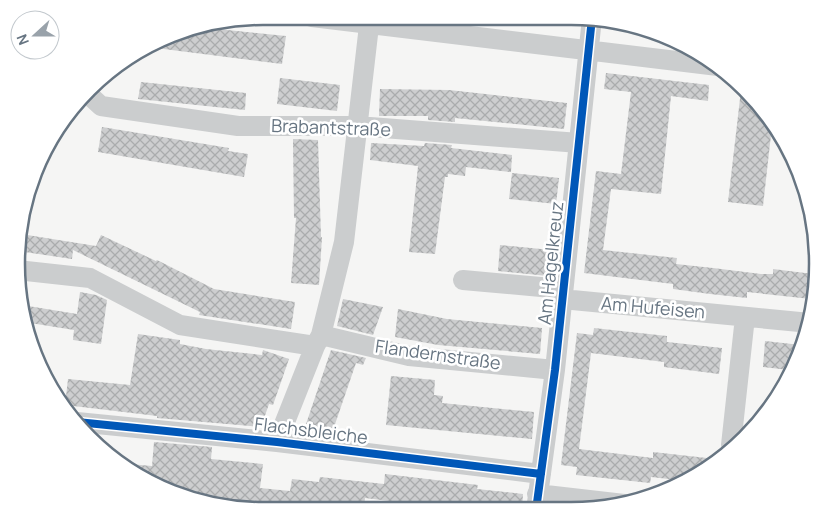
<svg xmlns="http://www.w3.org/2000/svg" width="834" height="527" font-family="Manrope,sans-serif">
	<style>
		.building { fill: url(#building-cross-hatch) }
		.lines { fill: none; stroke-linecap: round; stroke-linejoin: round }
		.minor { stroke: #cbcdce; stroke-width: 20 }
		.cycleway-casing { stroke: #fff; stroke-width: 11 }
		.cycleway { stroke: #0057b8; stroke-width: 8 }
		.labels { text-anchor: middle; stroke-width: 5; stroke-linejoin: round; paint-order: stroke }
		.street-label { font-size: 18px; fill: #677582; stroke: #fff }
		.rim { fill: none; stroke: #677582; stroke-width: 2.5 }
	</style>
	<defs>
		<pattern id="building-cross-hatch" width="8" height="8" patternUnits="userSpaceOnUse" patternTransform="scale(1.25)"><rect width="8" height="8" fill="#cdcecf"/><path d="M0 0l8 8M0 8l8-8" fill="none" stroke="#aaacad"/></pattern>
	</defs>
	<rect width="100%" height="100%" fill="#f5f5f4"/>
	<path class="building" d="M 199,27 L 286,36 L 282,64 L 148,47 L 184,29 Z
		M 606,73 L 709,85 L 708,101 L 671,96 L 661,194 L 611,189 L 603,250 L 677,258 L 676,264 L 713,268 L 761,274 L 773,274 L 773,269 L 813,274 L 811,299 L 747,292 L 747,298 L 710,294 L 673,289 L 673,284 L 584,273 L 596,171 L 621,174 L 631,92 L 604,89 Z
		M 280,78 L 340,85 L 337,111 L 277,104 Z
		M 141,82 L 246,93 L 245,110 L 138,99 Z
		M 380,89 L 449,90 L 567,103 L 564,129 L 455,118 L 455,122 L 428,120 L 428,116 L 379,116 Z
		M 741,90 L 772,126 L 763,206 L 728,202 Z
		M 102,127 L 229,148 L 228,151 L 248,154 L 244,177 L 98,152 Z
		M 293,139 L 318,140 L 321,237 L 322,237 L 319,285 L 291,283 L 296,218 L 294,218 Z
		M 371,143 L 424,146 L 425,143 L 452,145 L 451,148 L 512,155 L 511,172 L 466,167 L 465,176 L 448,174 L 448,177 L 445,177 L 435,254 L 409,252 L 418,166 L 370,160 Z
		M 512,173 L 559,178 L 556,204 L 509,199 Z
		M 21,234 L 96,246 L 101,235 L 156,261 L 157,260 L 214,289 L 295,302 L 291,329 L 199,315 L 200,312 L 73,250 L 72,259 L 18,251 Z
		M 500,245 L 551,250 L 548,276 L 498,271 Z
		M 80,292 L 96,295 L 107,300 L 101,344 L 73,340 L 74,330 L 24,322 L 22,305 L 77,314 Z
		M 343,299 L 383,307 L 373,335 L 337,326 Z
		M 398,309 L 447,319 L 542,328 L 540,354 L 438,345 L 395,337 Z
		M 594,328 L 667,336 L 667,342 L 722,348 L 719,374 L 664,367 L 664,362 L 591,353 L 579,449 L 653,458 L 653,452 L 716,459 L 694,478 L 686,481 L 651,477 L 650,483 L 576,475 L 577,467 L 561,465 L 577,333 L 593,335 Z
		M 138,334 L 180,340 L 180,344 L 206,349 L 262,355 L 263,350 L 289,359 L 273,405 L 269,404 L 261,427 L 157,418 L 157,416 L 65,405 L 68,379 L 130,385 Z
		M 765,341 L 801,345 L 789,370 L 763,367 Z
		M 331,350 L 366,358 L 363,365 L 356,363 L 332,433 L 306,424 Z
		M 391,376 L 435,380 L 434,395 L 443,396 L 442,403 L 534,412 L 532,439 L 386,425 Z
		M 154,442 L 212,447 L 211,459 L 263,464 L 260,488 L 290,491 L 292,479 L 319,482 L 320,477 L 384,484 L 385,474 L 478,485 L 477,489 L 523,494 L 522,510 L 463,510 L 365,498 L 364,509 L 257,509 L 257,506 L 219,501 L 218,505 L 169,492 L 119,463 L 152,466 Z"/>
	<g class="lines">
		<path class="minor" d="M 312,17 L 718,66
			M 88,94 L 101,106 L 238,126 L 357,126 L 579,143
			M 17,270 L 90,278 L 180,325 L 315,346
			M 463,280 L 563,289
			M 562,299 L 810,323
			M 321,335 L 409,356 L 555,370
			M 77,422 L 277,442 L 541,474
			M 277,442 L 315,346 L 321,335 L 344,242 L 370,17
			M 731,445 L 745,317
			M 537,494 L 624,504
			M 536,510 L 555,370 L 592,18"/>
		<defs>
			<path id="cycleway" d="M 77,422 L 277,442 L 541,474
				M 536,510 L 555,370 L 592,18"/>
		</defs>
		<use href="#cycleway" class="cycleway-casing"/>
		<use href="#cycleway" class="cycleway"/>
	</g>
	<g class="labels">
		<g class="street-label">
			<text transform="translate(331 128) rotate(2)" y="6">Brabantstraße</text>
			<text transform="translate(551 263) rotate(-84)" y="6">Am Hagelkreuz</text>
			<text transform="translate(653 308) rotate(5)" y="6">Am Hufeisen</text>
			<text transform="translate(438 355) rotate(8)" y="6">Flandernstraße</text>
			<text transform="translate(311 431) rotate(7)" y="6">Flachsbleiche</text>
		</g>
	</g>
	<path d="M0 0H834V527H0ZM263 25H571A238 238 0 0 1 809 263V264A238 238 0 0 1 571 502H263A238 238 0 0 1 25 264V263A238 238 0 0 1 263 25Z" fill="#fff" fill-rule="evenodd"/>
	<path class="rim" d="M263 25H571A238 238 0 0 1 809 263V264A238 238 0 0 1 571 502H263A238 238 0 0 1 25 264V263A238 238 0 0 1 263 25Z"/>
	<g transform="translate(35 35) rotate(249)"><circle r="24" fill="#ffffff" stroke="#c2c8cd"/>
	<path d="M0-4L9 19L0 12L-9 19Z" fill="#99a2aa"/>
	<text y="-8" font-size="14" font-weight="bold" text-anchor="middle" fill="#677582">N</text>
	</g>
</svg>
